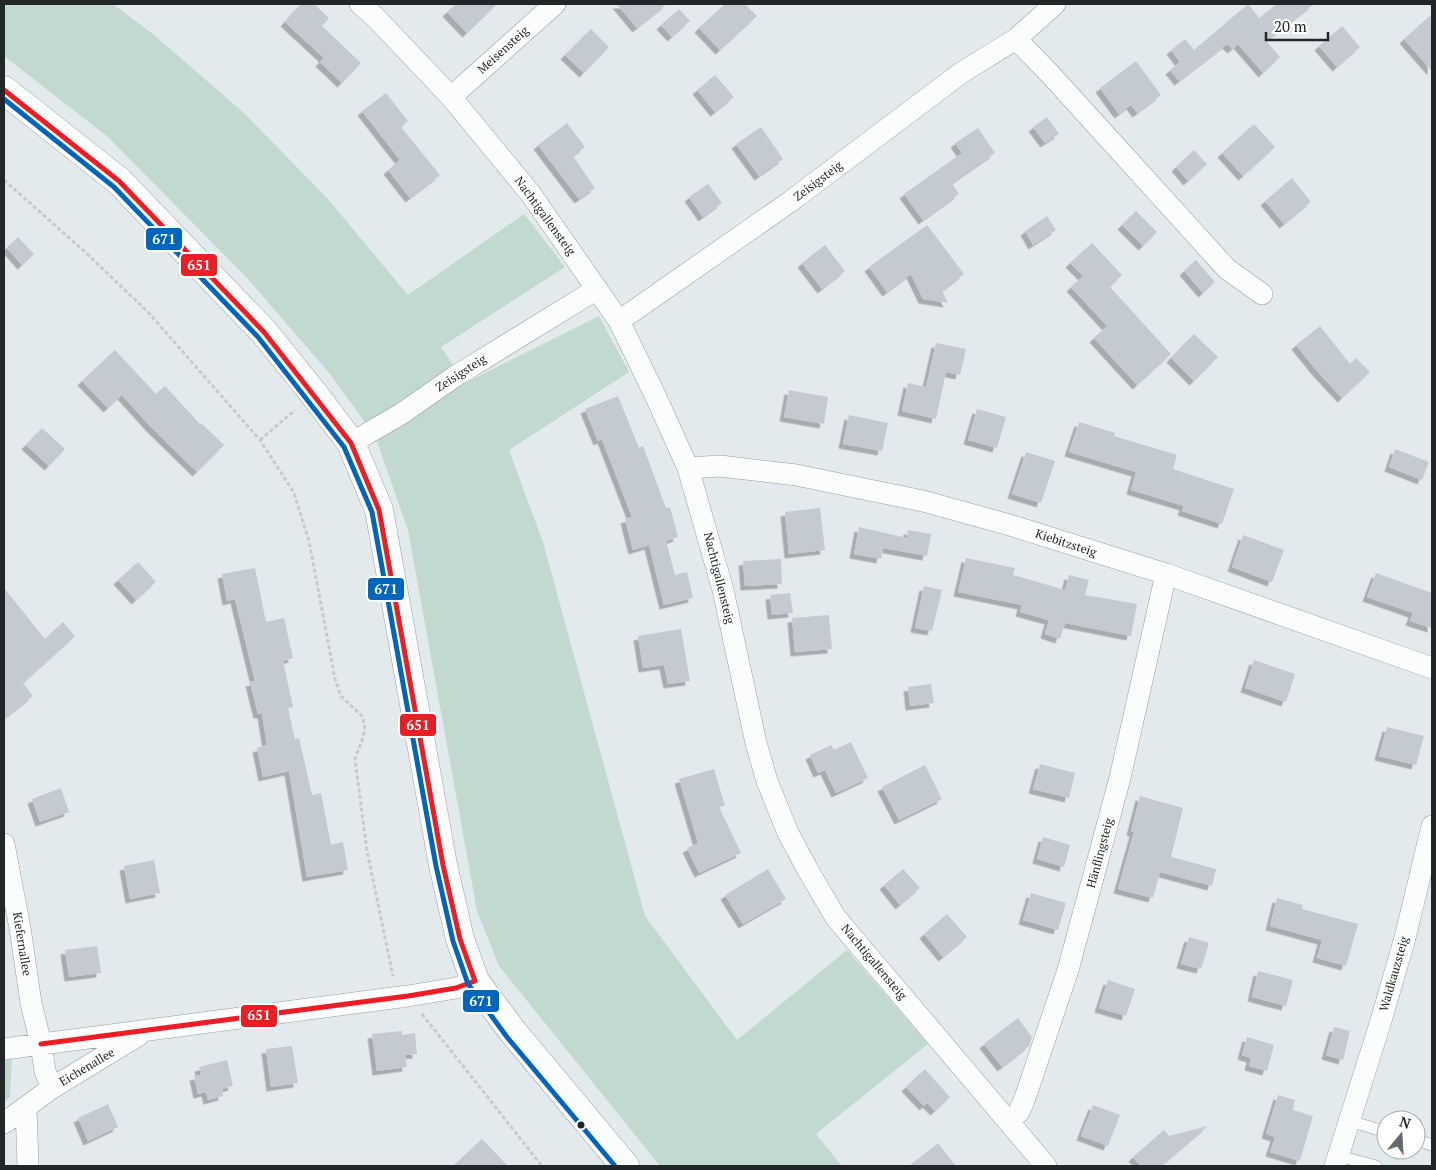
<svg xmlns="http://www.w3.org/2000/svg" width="1436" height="1170" font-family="'PT Serif',serif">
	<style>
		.green { fill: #c2d9cf }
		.building { fill: #c4cad2; filter: url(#shadow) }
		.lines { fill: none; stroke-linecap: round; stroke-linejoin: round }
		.lane-casing { stroke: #999ea1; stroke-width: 12 }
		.street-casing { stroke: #999ea1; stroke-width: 22 }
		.secondary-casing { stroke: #999ea1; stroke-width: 29 }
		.path { stroke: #c8cacc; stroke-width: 3; stroke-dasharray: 4 2.5; stroke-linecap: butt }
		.lane { stroke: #fbfcfc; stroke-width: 11 }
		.street { stroke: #fbfcfc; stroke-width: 21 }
		.secondary { stroke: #fbfcfc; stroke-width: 28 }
		.bus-1-casing { stroke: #fff; stroke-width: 9 }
		.bus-2-casing { stroke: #fff; stroke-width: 9 }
		.bus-1 { stroke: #ed1d25; stroke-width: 5 }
		.bus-2 { stroke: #0065bd; stroke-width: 5 }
		.bus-dot { fill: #212628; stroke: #fff; stroke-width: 2 }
		.labels { text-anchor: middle; stroke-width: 4.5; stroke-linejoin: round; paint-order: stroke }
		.street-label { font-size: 12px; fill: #212628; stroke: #fff }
		.line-badge { stroke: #fff; stroke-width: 2 }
		.badge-label { font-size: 14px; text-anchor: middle; font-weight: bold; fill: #fff }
	</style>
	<defs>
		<filter id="shadow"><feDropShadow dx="-4.5" dy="4.5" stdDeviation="0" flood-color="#0004"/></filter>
	</defs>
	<rect width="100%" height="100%" fill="#e3eaed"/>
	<path class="green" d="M 4,4 L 113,4 L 154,35 L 244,113 L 328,199 L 408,295 L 524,214 L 565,267 L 441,347 L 465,383 L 599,316 L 629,372 L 509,450 L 543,542 L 645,916 L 737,1040 L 847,950 L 928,1044 L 816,1134 L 842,1166 L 660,1166 L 499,966 L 477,911 L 408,530 L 375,436 L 330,374 L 248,279 L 108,137 L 4,56 Z
		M 12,1059 L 10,1097 L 4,1102 L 4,1060 Z"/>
	<path class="building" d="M 301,4 L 314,4 L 329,18 L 322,26 L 361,63 L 342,83 L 320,62 L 324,58 L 285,22 Z
		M 456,4 L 497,4 L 467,33 L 447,12 Z
		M 617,4 L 667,4 L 637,28 Z
		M 725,4 L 745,4 L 757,16 L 720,50 L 699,28 Z
		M 1248,4 L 1259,18 L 1277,4 L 1314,4 L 1266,41 L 1280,57 L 1263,73 L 1238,44 L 1232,49 L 1227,44 L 1179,81 L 1170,70 L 1180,62 L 1171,50 L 1185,39 L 1194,50 Z
		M 679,9 L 690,21 L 672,37 L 661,25 Z
		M 1432,14 L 1432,71 L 1404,39 Z
		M 1342,26 L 1360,47 L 1337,67 L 1319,46 Z
		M 591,29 L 609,47 L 584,73 L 565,55 Z
		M 1136,61 L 1161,95 L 1137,113 L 1131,105 L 1119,114 L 1100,88 Z
		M 715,75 L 734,97 L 715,112 L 697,90 Z
		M 386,93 L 408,121 L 401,127 L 440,175 L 410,198 L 388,170 L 400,160 L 362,111 Z
		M 1047,117 L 1059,134 L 1045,143 L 1033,127 Z
		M 567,123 L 585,147 L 573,156 L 595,188 L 579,199 L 538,145 Z
		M 1254,124 L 1275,147 L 1243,176 L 1222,153 Z
		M 761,127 L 783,159 L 759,176 L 736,144 Z
		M 978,128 L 995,153 L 952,183 L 959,194 L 923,220 L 904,194 L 962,153 L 955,143 Z
		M 1194,150 L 1207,164 L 1188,181 L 1176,167 Z
		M 1292,178 L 1311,202 L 1284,224 L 1265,201 Z
		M 708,184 L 722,203 L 703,217 L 689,197 Z
		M 1136,211 L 1157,232 L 1143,246 L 1122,225 Z
		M 1047,216 L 1056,230 L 1033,245 L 1025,231 Z
		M 927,225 L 964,274 L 942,291 L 948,303 L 923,299 L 911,274 L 887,292 L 869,267 Z
		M 18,237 L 34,254 L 22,265 L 7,248 Z
		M 1092,243 L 1122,275 L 1110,287 L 1171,354 L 1137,385 L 1094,338 L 1107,326 L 1071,287 L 1083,276 L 1070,263 Z
		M 825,245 L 845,271 L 822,289 L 802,263 Z
		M 1196,260 L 1215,282 L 1203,293 L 1184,271 Z
		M 1320,326 L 1350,364 L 1356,358 L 1370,372 L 1342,398 L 1317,371 L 1296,345 Z
		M 1194,334 L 1218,357 L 1194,381 L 1171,358 Z
		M 936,343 L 966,349 L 960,375 L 946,372 L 936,419 L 902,411 L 908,383 L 926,387 Z
		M 115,350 L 156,394 L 165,386 L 200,424 L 201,423 L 224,445 L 197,472 L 151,427 L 122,395 L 108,408 L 82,381 Z
		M 789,390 L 828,397 L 824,424 L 784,417 Z
		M 618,396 L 639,448 L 643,446 L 666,508 L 670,507 L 678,537 L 666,541 L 675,575 L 687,572 L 693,598 L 664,605 L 649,545 L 633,550 L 625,519 L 632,517 L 602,439 L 598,441 L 585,409 Z
		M 977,409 L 1006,417 L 997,448 L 968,440 Z
		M 849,415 L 888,423 L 882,451 L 843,444 Z
		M 1079,422 L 1115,433 L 1114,436 L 1177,455 L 1173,469 L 1234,489 L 1222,524 L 1182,511 L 1184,506 L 1131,490 L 1136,472 L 1069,452 Z
		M 42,428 L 65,449 L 49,466 L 26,445 Z
		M 1395,449 L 1429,462 L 1422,480 L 1389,467 Z
		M 1026,452 L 1055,461 L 1041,503 L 1012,494 Z
		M 820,508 L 825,550 L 789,554 L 785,512 Z
		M 859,527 L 907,538 L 908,530 L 931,534 L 927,556 L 883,548 L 881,559 L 854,554 Z
		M 1243,535 L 1284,550 L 1272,582 L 1232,567 Z
		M 966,558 L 1015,568 L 1013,575 L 1065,590 L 1069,575 L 1089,580 L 1085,595 L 1137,604 L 1131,636 L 1065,623 L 1060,639 L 1045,634 L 1049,620 L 1020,612 L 1022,605 L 958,592 Z
		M 781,559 L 782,584 L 745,586 L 743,561 Z
		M 138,562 L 156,582 L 136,600 L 118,580 Z
		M 255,568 L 266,622 L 284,618 L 293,658 L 283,661 L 293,707 L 288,708 L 295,739 L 299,738 L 312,795 L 321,793 L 331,845 L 343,842 L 348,870 L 307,877 L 289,771 L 263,777 L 257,748 L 267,745 L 262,714 L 258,714 L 250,682 L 255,681 L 235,599 L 227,601 L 222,574 Z
		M 1376,573 L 1432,593 L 1432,628 L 1410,621 L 1413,613 L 1367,597 Z
		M 924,586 L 942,590 L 932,631 L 915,628 Z
		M 4,588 L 45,639 L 63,622 L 75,636 L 23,683 L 33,696 L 4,719 Z
		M 790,593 L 793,613 L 772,615 L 770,595 Z
		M 829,615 L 832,649 L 795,652 L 792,618 Z
		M 681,629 L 690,681 L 668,684 L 664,665 L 643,668 L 638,636 Z
		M 1254,660 L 1295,674 L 1286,702 L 1245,688 Z
		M 931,684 L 934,703 L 910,706 L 908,687 Z
		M 1387,727 L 1424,736 L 1416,765 L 1379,756 Z
		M 851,742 L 868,778 L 836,793 L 825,770 L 818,773 L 810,755 L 831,745 L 834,750 Z
		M 1040,764 L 1075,773 L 1069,798 L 1033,789 Z
		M 925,765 L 942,799 L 899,820 L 882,787 Z
		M 714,769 L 725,806 L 719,807 L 741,853 L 699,873 L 687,848 L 698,843 L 679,779 Z
		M 61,788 L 69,812 L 40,822 L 32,799 Z
		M 1140,796 L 1183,808 L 1171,857 L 1216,869 L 1212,886 L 1160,872 L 1153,898 L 1118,889 L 1134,832 L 1131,831 Z
		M 1043,837 L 1070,845 L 1064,867 L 1037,859 Z
		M 154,860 L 160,893 L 130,899 L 124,866 Z
		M 768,869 L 786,899 L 743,924 L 725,895 Z
		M 903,869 L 920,888 L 900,905 L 884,885 Z
		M 1031,893 L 1066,903 L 1058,930 L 1023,920 Z
		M 1277,898 L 1303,905 L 1302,909 L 1358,924 L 1346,966 L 1317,958 L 1322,940 L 1270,926 Z
		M 947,914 L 967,937 L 943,957 L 924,934 Z
		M 1189,937 L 1209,943 L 1201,969 L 1181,964 Z
		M 97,946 L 101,973 L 69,977 L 65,950 Z
		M 1258,971 L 1293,980 L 1286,1006 L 1252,997 Z
		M 1108,980 L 1135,989 L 1126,1016 L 1099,1008 Z
		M 1018,1018 L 1032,1037 L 1029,1046 L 1002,1067 L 984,1044 Z
		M 1334,1027 L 1350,1031 L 1343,1060 L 1326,1055 Z
		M 402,1031 L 402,1035 L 415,1033 L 417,1054 L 405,1055 L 407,1067 L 377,1071 L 372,1034 Z
		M 1247,1037 L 1274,1045 L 1267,1071 L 1249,1066 L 1251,1058 L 1242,1055 Z
		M 292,1046 L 298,1083 L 271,1087 L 266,1049 Z
		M 227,1060 L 233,1086 L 222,1089 L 223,1096 L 208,1100 L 206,1092 L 198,1094 L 194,1076 L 201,1075 L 199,1067 Z
		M 925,1069 L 950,1097 L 935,1111 L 927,1103 L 924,1106 L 906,1087 Z
		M 1278,1095 L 1295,1100 L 1293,1110 L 1313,1116 L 1300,1161 L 1270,1152 L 1275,1137 L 1266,1134 Z
		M 108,1104 L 118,1127 L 88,1141 L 78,1118 Z
		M 1093,1105 L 1120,1115 L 1108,1146 L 1081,1136 Z
		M 1208,1126 L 1161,1166 L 1141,1166 L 1133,1157 L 1164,1130 L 1169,1136 Z
		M 482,1139 L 508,1166 L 453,1166 Z
		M 938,1143 L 956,1166 L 909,1166 Z"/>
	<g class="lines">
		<defs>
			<path id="lane" d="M 1350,1121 L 1386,1132
				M 1416,1140 L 1432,1145
				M 1339,1156 L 1376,1166"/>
			<path id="street" d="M 360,4 L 375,17 L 451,97 L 530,193 L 619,321 L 655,395 L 688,468 L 723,590 L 756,743 L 767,781 L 788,833 L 809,872 L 836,918 L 1046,1166
				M 1016,39 L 1050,74 L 1227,269 L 1262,294
				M 451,97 L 555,4
				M 619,321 L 791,201 L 961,73 L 1016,39 L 1055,4
				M 351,443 L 401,414 L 454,377 L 597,289
				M 688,468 L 720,466 L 796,475 L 923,501 L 1013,526 L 1166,574 L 1432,668
				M 4,844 L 20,928 L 31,1003 L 41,1044 L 45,1071 L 52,1088
				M 4,1049 L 408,996 L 456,988 L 475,981
				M 26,1107 L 28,1166
				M 1009,1121 L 1019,1112 L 1025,1098 L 1068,970 L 1120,778 L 1166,574
				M 4,1123 L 52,1088 L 139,1035
				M 1335,1166 L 1380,1024 L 1405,938 L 1432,826"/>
			<path id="secondary" d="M 4,90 L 119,181 L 264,332 L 314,394 L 351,443 L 379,510 L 443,865 L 460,939 L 475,981 L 513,1032 L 625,1166"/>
		</defs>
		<use href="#lane" class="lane-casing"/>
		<use href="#street" class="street-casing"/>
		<use href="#secondary" class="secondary-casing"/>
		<path class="path" d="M 4,180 L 84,251 L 148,312 L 260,440 L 294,493 L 309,541 L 335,679 L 341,696 L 362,716 L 365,725 L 363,738 L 355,759 L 367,851 L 393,976
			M 260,440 L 295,410
			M 422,1014 L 542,1166"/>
		<use href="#lane" class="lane"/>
		<use href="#street" class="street"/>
		<use href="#secondary" class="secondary"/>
		<defs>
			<path id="bus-1" d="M 4,90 L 119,181 L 264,332 L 351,443 L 379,510 L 443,865 L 460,939 L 475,981
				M 41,1044 L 408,996 L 456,988 L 475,981"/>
			<path id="bus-2" d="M 4,99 L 114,187 L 258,337 L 344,447 L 372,512 L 436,866 L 453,941 L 468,984 L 507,1037 L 615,1166"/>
		</defs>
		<use href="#bus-1" class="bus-1-casing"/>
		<use href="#bus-2" class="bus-2-casing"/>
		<use href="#bus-1" class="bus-1"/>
		<use href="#bus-2" class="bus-2"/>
	</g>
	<circle class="bus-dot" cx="581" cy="1125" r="4.5"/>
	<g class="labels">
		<g class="street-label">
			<text transform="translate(503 50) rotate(-42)" y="4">Meisensteig</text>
			<text transform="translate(818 181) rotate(-37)" y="4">Zeisigsteig</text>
			<text transform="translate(545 216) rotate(54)" y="4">Nachtigallensteig</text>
			<text transform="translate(461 373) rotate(-33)" y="4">Zeisigsteig</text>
			<text transform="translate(1066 543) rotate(18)" y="4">Kiebitzsteig</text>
			<text transform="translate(719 578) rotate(76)" y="4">Nachtigallensteig</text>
			<text transform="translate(1100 853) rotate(-75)" y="4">Hänflingsteig</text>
			<text transform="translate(22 944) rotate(81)" y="4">Kiefernallee</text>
			<text transform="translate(874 962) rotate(50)" y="4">Nachtigallensteig</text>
			<text transform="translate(1394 974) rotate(-74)" y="4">Waldkauzsteig</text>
			<text transform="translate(87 1067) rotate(-31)" y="4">Eichenallee</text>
		</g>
	</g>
	<g class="line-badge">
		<rect x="145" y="227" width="38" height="24" rx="5" fill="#0065bd"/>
		<rect x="180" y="253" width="38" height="24" rx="5" fill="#ed1d25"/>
		<rect x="367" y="577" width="38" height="24" rx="5" fill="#0065bd"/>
		<rect x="399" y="713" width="38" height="24" rx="5" fill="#ed1d25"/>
		<rect x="462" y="989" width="38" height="24" rx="5" fill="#0065bd"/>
		<rect x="240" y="1004" width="38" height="24" rx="5" fill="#ed1d25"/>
	</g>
	<g class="badge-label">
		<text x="164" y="244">671</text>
		<text x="199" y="270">651</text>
		<text x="386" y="594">671</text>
		<text x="418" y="730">651</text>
		<text x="481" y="1006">671</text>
		<text x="259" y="1020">651</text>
	</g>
	<rect width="1436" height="1170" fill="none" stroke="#212628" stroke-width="10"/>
	<g transform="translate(1401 1135) rotate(18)"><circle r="24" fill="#ffffff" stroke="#a6a8a9"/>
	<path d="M0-4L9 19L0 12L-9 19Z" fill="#656b6d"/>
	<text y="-8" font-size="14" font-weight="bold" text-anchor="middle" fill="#212628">N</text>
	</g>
	<path d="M1266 32v8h62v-8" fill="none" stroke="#212628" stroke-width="2.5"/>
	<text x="1274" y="32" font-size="15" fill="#212628" stroke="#ffffff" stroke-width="4" paint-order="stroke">20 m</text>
</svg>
